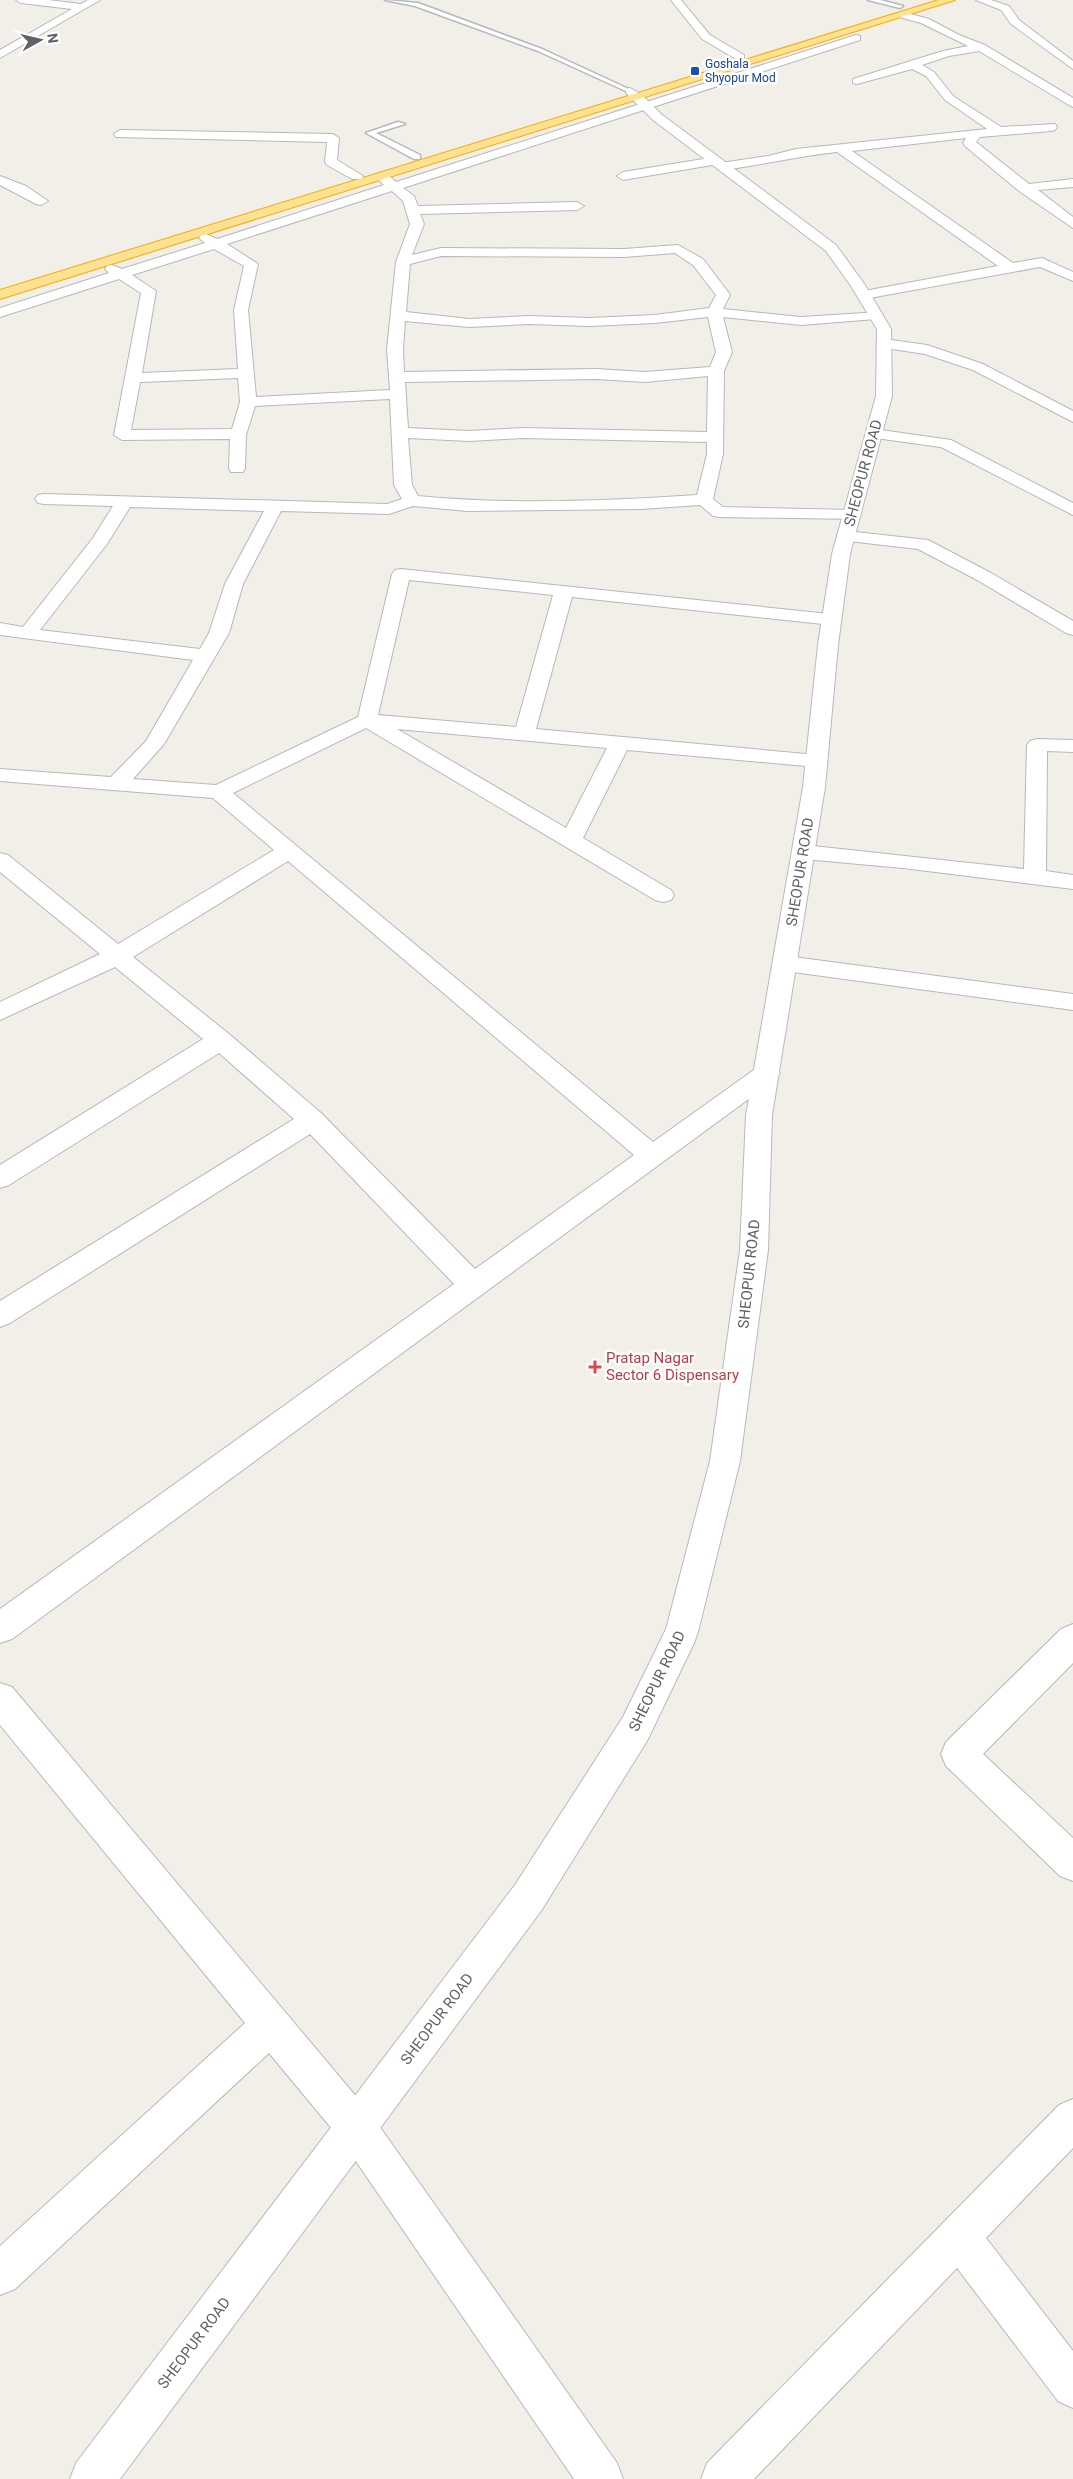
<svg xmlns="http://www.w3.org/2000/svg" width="1073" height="2479" font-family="Roboto,sans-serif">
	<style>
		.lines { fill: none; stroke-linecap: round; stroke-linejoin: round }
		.lane-casing { stroke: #b5b8bc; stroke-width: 3 }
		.street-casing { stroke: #b5b8bc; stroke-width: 2 }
		.secondary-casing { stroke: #b6babf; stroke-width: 2 }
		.highway-casing { stroke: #f9ab00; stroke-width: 2 }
		.lane { fill: #fff; fill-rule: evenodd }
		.street { fill: #fff; fill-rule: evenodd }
		.secondary { fill: #fff; fill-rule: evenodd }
		.highway { fill: #fde293; fill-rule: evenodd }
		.transit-dot { fill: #1a4fb4; stroke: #fff; stroke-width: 2 }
		.health-dot { fill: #e0444e; stroke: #fff; stroke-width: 2 }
		.labels { text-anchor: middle; stroke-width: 5; stroke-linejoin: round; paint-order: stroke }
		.far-transit-label { font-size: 12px; fill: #164399; stroke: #fff; text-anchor: start }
		.street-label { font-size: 15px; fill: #5f6368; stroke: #fff }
		.health-label { font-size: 15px; fill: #be3a42; stroke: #fff; text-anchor: start }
	</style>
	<rect width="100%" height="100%" fill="#f1efe8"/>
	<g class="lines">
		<defs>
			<path id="lane" d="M 385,0 L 418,3 L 542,49 L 633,91 L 628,92 L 538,51 L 415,6 Z
				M 868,0 L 880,0 L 903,6 L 900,8 Z
				M 398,122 L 405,124 L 376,133 L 420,155 L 420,159 L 414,159 L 366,133 Z"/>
			<path id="street" d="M 16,0 L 48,0 L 81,4 L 88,0 L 100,0 L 0,58 L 0,50 L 72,9 L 21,3 Z
				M 671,0 L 681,0 L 710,35 L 744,55 L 744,59 L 736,59 L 702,39 Z
				M 976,0 L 991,0 L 1009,6 L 1019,20 L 1073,61 L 1073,69 L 1011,24 L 1001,10 Z
				M 903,12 L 929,19 L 959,35 L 985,45 L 1073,98 L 1073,107 L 1069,105 L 979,51 L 949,56 L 922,65 L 934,72 L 953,96 L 1001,127 L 1055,124 L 1057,127 L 1055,130 L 1051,131 L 980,137 L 976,142 L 1029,184 L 1073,179 L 1073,187 L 1038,190 L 1073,217 L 1073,228 L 1019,191 L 965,146 L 963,143 L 966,138 L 852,151 L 1013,263 L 1042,258 L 1073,272 L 1073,281 L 1040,267 L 864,299 L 859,298 L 857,295 L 859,292 L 864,291 L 998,266 L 837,152 C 799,156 761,165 723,170 L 719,169 L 718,164 L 623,180 L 617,176 L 623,172 L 716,157 L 720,158 L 721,163 L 768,156 L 796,149 L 987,129 L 945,100 L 926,76 L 912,69 L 857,84 L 853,83 L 853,79 L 943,51 L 968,46 L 921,23 L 899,17 L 899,13 Z
				M 856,35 L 860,36 L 860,40 L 403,188 L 414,196 L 418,206 L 577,202 L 584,206 L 577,210 L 420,214 L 424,224 L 412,255 L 441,248 L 624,249 L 678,245 L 703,259 L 728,292 L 730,295 L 723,309 L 801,317 L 881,312 L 883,315 L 881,318 L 876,319 L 801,325 L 723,317 L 732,352 L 724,371 L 723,454 L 713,499 L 723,507 L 852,510 L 858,511 L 861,515 L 858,519 L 719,517 L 713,516 L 700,505 L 641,509 L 468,511 L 413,506 L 389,514 L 281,511 L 243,584 L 229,633 L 164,744 L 133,779 L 216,785 L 358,717 L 392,574 L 395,570 L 401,569 L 839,615 L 841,619 L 839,623 L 832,625 L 572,597 L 536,729 L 817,755 L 824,757 L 827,761 L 824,765 L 817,767 L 627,750 L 583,838 L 671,890 L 674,895 L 671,900 L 663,902 L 655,900 L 366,728 L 233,793 L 653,1142 L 758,1067 L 767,1064 L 776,1067 L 780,1073 L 776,1079 L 12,1639 L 0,1643 L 0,1609 L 454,1284 L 310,1134 L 10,1323 L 0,1327 L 0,1301 L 294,1119 L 219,1053 L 9,1185 L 0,1188 L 0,1165 L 203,1039 L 115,967 L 0,1020 L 0,1002 L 100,954 L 0,872 L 0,853 L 8,855 L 118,944 L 274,850 L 213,798 L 0,781 L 0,769 L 111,777 L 146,741 L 193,660 L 0,635 L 0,623 L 23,627 L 93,538 L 113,506 L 44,504 L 38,503 L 35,499 L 38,495 L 44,494 L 387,504 L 402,499 L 394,485 L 390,399 L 255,406 L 246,435 L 245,468 L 243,472 L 231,472 L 229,468 L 230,439 L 122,440 L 114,435 L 141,293 L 119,279 L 0,317 L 0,308 L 109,273 L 105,269 L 107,266 L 112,265 L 122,269 L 205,243 L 199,238 L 201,235 L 206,234 L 217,239 L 384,185 L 376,177 L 377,174 L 387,174 L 396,182 ZM 392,191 L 403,201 L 410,224 L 396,262 L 387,349 L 390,390 L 256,397 L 248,310 L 258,264 L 227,244 ZM 214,249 L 244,266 L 234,310 L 238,369 L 142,373 L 156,291 L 132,275 ZM 675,253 L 693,265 L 716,295 L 709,308 L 655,315 L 590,318 L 529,316 L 469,319 L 406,312 L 410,264 L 441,256 L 624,257 ZM 708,317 L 716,352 L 710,367 L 645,372 L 596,369 L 404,372 L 403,349 L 405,321 L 469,327 L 529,324 L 590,326 L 655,323 ZM 708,376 L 707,432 L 524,428 L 469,431 L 408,428 L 405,382 L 596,379 L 645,382 ZM 238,378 L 240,402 L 232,429 L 131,430 L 140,382 ZM 408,438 L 469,441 L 524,438 L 707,442 L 707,454 L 697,495 C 604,501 510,505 418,496 L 412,485 ZM 130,507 L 264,511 L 225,584 L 209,633 L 200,649 L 40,630 L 107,544 ZM 409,580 L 553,595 L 516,727 L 378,715 ZM 397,729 L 607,748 L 566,828 ZM 288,861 L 634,1155 L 475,1269 L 321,1113 L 229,1034 L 133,957 Z
				M 120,130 L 333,134 L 339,138 L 337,160 L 363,176 L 362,179 L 352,179 L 327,165 L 325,162 L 327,142 L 116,137 L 114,134 Z
				M 0,176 L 26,186 L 48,201 L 41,205 L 36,204 L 0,185 Z
				M 884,339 L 927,345 L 983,364 L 1073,411 L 1073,422 L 973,370 L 925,354 L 879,347 L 876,344 Z
				M 874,429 L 951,440 L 1073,503 L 1073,515 L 941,447 L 868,437 L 866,434 L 868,431 Z
				M 846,531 L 928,540 L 991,573 L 1073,621 L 1073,635 L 1066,633 L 979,581 L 918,549 L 840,540 L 837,536 L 840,532 Z
				M 1037,739 L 1073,740 L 1073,752 L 1047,751 L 1046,871 L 1073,875 L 1073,889 L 903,868 L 804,859 L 796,857 L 793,852 L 796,847 L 804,845 L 1024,869 L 1027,745 L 1030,741 Z
				M 786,956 L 1073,994 L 1073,1010 L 778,970 L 774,964 L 778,958 Z
				M 1073,1624 L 1073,1663 L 983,1754 L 1073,1838 L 1073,1881 L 1060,1876 L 946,1766 L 941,1754 L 946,1742 L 1061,1629 Z
				M 0,1683 L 12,1687 L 370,2113 L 617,2463 L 623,2479 L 574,2479 L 342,2141 L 269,2053 L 15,2289 L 0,2295 L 0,2246 L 245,2023 L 0,1725 Z
				M 1073,2099 L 1073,2148 L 986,2238 L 1073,2351 L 1073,2408 L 1058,2401 L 957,2268 L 754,2479 L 701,2479 L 707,2463 L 1059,2105 Z"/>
			<path id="secondary" d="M 630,88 L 642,95 L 661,114 L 836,245 L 865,285 L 891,329 L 892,396 L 850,554 L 838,645 L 825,787 L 772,1115 L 768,1250 L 740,1461 L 698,1632 L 694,1643 L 647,1741 L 541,1911 L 120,2479 L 70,2479 L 76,2463 L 515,1885 L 623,1717 L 666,1629 L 710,1461 L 740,1250 L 746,1115 L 803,787 L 818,645 L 832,554 L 876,396 L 877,329 L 851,286 L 826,251 L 653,120 L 626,93 L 626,89 Z"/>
			<path id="highway" d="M 939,0 L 955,0 L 0,299 L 0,290 Z"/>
		</defs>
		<use href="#lane" class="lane-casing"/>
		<use href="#street" class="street-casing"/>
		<use href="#secondary" class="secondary-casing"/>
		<use href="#highway" class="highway-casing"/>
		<use href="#lane" class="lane"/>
		<use href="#street" class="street"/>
		<use href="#secondary" class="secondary"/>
		<use href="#highway" class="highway"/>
	</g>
	<rect class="transit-dot" x="690" y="66" width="10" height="10" rx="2.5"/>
	<path class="health-dot" d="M592.5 1359.5h5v5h5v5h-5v5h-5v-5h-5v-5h5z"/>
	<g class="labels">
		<g class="far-transit-label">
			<text x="705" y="68">Goshala<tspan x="705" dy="14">Shyopur Mod</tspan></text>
		</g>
		<g class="street-label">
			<text transform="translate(863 473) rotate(-75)" y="5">SHEOPUR ROAD</text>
			<text transform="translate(800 872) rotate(-81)" y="5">SHEOPUR ROAD</text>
			<text transform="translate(749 1274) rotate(-84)" y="5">SHEOPUR ROAD</text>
			<text transform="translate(657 1681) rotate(-64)" y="5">SHEOPUR ROAD</text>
			<text transform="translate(437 2019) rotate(-53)" y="5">SHEOPUR ROAD</text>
			<text transform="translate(194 2343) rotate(-53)" y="5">SHEOPUR ROAD</text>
		</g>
		<g class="health-label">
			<text x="606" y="1363">Pratap Nagar<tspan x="606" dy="17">Sector 6 Dispensary</tspan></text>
		</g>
	</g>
	<g transform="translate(40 40) rotate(82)" stroke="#ffffff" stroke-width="4" paint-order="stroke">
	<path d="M0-4L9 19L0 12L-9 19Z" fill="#5f6368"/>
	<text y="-8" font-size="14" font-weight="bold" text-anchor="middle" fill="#5f6368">N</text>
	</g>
</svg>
